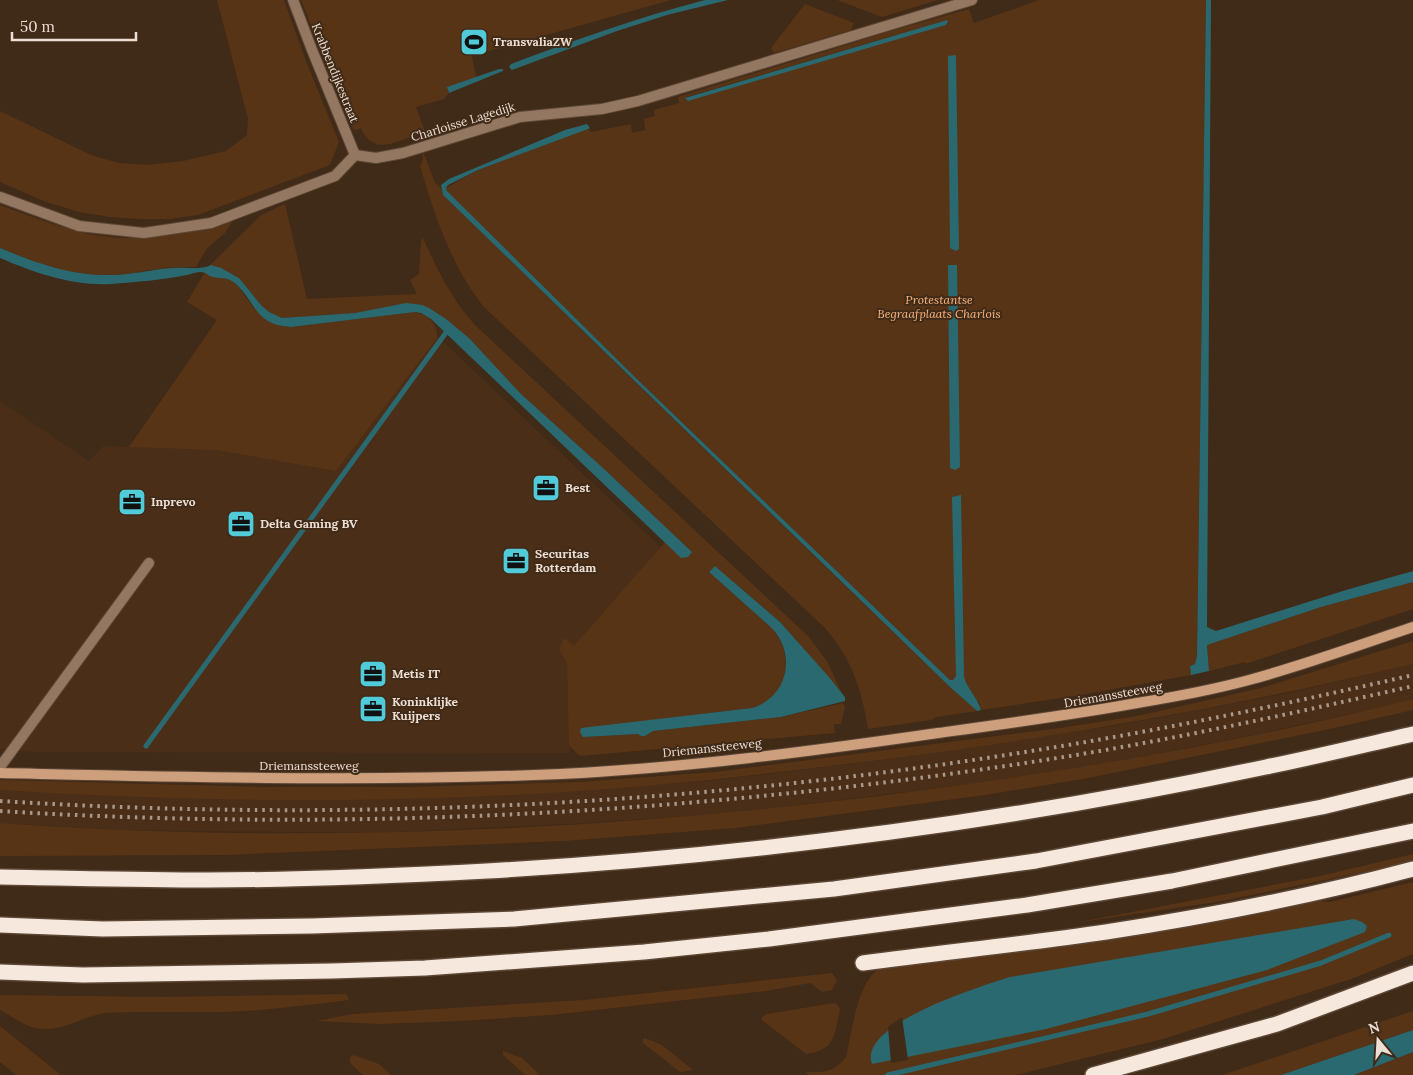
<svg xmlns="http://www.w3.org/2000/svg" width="1413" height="1075" font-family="Lora,serif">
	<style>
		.built { fill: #4a2e17 }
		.green { fill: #583416; fill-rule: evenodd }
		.water { fill: #2b6970 }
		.pier { fill: #402a18 }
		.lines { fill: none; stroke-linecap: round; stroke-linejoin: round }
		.stream { stroke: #2b6970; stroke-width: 5 }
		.street-casing { stroke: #5c4736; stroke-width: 12 }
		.secondary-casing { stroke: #5c4736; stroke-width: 12 }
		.highway-casing { stroke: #5c4736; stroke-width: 18 }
		.street { stroke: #947761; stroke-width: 10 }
		.secondary { stroke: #cd9f7c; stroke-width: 10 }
		.highway { stroke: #f6e8dd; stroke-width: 15 }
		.rail { stroke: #aa988a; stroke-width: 4; stroke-dasharray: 2.5 5; stroke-linecap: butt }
		.labels { text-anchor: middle; stroke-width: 4; stroke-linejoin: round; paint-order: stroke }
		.poi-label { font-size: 12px; font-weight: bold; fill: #eedfd4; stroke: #402a18; text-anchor: start }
		.street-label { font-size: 12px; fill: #eedfd4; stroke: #402a18 }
		.park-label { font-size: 12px; font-style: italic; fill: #fdb67e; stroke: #402a18 }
	</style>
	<rect width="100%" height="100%" fill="#402a18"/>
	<path class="built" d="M 436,335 L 664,550 L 574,647 L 567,668 L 570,753 L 32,752 L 0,749 L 0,401 L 89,461 L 103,446 L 202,449 L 216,450 L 330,470 Z
		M 1413,664 L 1413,699 L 1374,709 L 1239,738 L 1102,764 L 971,784 L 833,801 L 716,814 L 572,824 L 370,833 L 120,830 L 0,823 L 0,790 L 128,796 L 334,799 L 427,798 L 608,789 L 725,779 L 906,757 L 1131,723 L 1284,694 Z"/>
	<path class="green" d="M 217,0 L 284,0 L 306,61 L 339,142 L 330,165 L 198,215 L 170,219 L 141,219 L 110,217 L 79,212 L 46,202 L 0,182 L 0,111 L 91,155 L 119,163 L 147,165 L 183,161 L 226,151 L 247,135 L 248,119 Z
		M 301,0 L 671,0 L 472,56 L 476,77 L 447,87 L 449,93 L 444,99 L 416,107 L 426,134 L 453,125 L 455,130 L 419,141 L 417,135 C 394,142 373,156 361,128 L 354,131 Z
		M 837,0 L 938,0 L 882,17 Z
		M 1039,0 L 1206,0 L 1197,656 L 1195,664 L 1190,666 L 1191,675 L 1081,695 L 981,710 L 979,702 L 947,677 L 640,382 L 447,191 L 446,188 L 478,170 L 581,131 L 588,129 L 591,132 L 631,124 L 632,133 L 645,130 L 644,119 L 655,116 L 654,110 L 679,103 L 678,97 L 894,30 L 969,9 L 974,23 ZM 947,20 L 948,24 L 946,25 L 686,101 L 686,97 Z
		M 805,4 L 854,23 L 851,30 L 774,53 L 771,48 Z
		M 422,154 L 424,154 L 435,183 L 441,188 L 443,195 L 842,583 L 950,687 L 977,711 L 936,717 L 931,720 L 868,729 C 862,690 851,657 824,627 L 483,306 C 449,262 436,218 420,166 L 423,159 Z
		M 285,204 L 307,299 L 417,294 L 410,280 L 419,274 L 421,242 L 423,238 C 437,269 452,300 475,325 L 808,636 L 827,661 L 842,693 L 780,622 L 715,566 L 710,573 C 725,587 741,600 756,614 C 762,620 771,626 776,633 C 795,662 786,698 752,708 L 644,721 L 583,737 L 638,734 L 645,736 L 653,731 L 781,717 L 843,703 L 845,708 L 841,724 L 834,724 L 835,733 L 580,756 L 569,746 L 567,664 C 562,651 555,652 565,638 L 574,646 L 665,542 L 681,558 L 692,552 L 602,467 L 521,394 L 469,338 L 446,319 L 406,303 L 355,313 L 282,318 L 269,312 L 261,305 L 239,278 L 221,268 L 207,268 L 261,215 Z
		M 0,205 C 27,215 56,226 84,233 C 130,244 189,236 233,220 L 225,233 L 207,248 L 196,267 C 183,267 170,267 158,269 C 142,271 127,275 112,275 C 71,276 36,263 0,248 Z
		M 205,272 L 232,281 L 237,285 L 253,307 L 281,326 L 291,327 L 415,312 C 429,315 438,324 437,338 L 336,471 L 216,450 L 129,447 L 217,320 L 187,302 Z
		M 1413,582 L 1413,609 L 1245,664 L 1245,662 L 1209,671 L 1207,645 L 1321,607 Z
		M 1413,641 L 1413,664 C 1232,707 1049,739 864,762 C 779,772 694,783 608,789 C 406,804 202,803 0,790 L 0,780 L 262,787 L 411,787 L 579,782 L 715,772 L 1060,728 L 1137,716 L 1261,688 Z
		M 1413,699 L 1413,710 L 1330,729 L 1083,779 L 985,795 L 736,828 L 564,841 L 225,855 L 0,856 L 0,823 C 290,844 583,832 871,797 C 1053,774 1235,744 1413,699 Z
		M 1413,854 L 1413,862 L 1217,902 L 1074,923 L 1320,876 Z
		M 1413,882 L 1413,954 L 1351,979 L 1163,1039 L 1016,1075 L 809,1075 L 806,1072 C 825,1072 833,1073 846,1057 C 852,1033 857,977 883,967 L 1152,932 L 1318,901 L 1330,902 Z
		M 832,973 L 837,980 L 832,990 L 822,992 L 810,983 L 766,991 L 551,1015 L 461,1021 L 380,1024 L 316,1021 L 353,1014 L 584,1000 Z
		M 346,994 L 349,1000 C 307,1005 265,1011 223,1012 C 185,1013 146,1011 108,1013 C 86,1014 66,1031 41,1029 C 27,1028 13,1017 0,1010 L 0,995 L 162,997 Z
		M 834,1003 L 838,1005 L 840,1010 C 834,1035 836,1050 806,1054 L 762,1020 L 762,1017 L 767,1014 Z
		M 1413,1011 L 1413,1030 L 1281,1075 L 1222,1075 Z
		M 0,1026 L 61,1075 L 16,1075 L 0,1062 Z
		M 645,1038 L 662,1045 L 693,1070 L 680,1072 L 643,1043 L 643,1039 Z
		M 503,1051 L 522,1058 L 540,1075 L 525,1075 L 503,1055 Z
		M 1413,1052 L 1413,1075 L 1354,1075 Z
		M 354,1055 L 379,1064 L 391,1075 L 363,1075 L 350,1063 L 350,1057 Z"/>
	<path class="water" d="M 705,0 L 728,0 L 667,15 L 617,31 L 512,70 L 509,67 L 511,64 C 575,40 639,17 705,0 Z
		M 1206,0 L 1211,0 L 1207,627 L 1216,631 L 1346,590 L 1413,571 L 1413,582 L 1321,607 L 1207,645 L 1209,671 L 1191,675 L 1190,666 L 1195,664 L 1197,656 Z
		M 947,20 L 948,22 L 946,25 L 688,101 L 685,98 Z
		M 956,55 L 959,249 L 956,251 L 950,248 L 948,56 Z
		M 499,69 L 503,69 L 503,71 L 449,93 L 447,87 Z
		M 587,124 L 590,128 L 588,129 L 478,170 L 448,185 L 446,188 L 447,191 L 640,382 L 950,680 L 953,680 L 956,676 L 952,497 L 961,495 L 964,677 C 967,689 978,698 981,710 L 977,711 L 950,687 L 443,195 L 441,185 L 449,179 L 565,130 Z
		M 0,248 C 36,263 71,276 112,275 C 132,275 152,269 173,268 C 183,267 203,270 211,265 L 221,268 L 239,278 L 261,305 L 269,312 L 282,318 L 355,313 L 406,303 L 422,305 L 429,308 L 446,319 L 469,338 L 521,394 L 602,467 L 692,552 L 688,557 L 681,558 L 431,319 L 421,313 L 415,312 L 291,327 C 255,325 257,304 236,284 C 226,275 217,280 208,275 C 207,274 206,273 205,273 C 199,270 192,274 187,275 C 162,280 136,282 111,284 C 72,286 35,273 0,258 Z
		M 948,265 L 957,265 L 960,467 L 955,470 L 950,468 Z
		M 715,566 L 780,622 L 828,676 L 845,697 L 845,701 L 781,717 L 653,731 L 645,736 L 641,736 L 638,734 L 583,737 L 580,732 L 581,728 L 752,708 C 785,698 796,661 776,633 C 771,626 762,620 756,614 C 740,600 725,586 709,572 Z
		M 1354,919 L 1362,922 L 1367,926 L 1365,932 L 1267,970 L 1046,1029 L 872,1064 C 857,1024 982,986 1010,977 Z
		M 1413,1030 L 1413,1052 L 1354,1075 L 1281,1075 Z"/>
	<path class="pier" d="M 902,1017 L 908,1060 L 891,1063 L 888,1027 Z"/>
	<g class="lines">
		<path class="stream" d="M 146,746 L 445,334
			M 888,1075 L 1148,1014 L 1321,963 L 1389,935"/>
		<defs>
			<path id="street" d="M 293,0 L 312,50 L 355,155
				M 355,155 L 376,158 L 403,153 L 520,117 L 602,109 L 638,101 L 972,0
				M 0,197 L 79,226 L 144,233 L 211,223 L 335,176 L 355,155
				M 0,767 L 149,563"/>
			<path id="secondary" d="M 0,773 C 187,777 373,782 560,774 C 686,768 813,751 938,733 C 1004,724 1071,715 1137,703 C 1174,697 1212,690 1249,680 C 1305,665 1359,645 1413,627"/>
			<path id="highway" d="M 0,877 C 69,878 138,880 208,880 C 301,880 394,876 487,871 C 747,856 1011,821 1266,767 C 1315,757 1364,745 1413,734
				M 0,925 L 103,929 L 312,926 L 514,919 L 834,889 L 1036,861 L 1322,807 L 1413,785
				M 863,963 C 944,952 1025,944 1106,932 C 1210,916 1312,896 1413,869
				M 0,972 L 83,975 L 332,971 L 425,968 L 644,952 L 769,939 L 1027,905 L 1172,881 L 1413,831
				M 1093,1075 L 1277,1024 L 1413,973"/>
		</defs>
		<use href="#street" class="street-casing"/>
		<use href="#secondary" class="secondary-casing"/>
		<use href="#highway" class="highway-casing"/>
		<use href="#street" class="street"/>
		<use href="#secondary" class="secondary"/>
		<use href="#highway" class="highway"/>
		<path class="rail" d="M 0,801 C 335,822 674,807 1006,755 C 1143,734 1278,706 1413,675
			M 0,811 C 358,833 716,813 1070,756 C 1185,737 1299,712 1413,686"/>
	</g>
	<defs>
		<symbol id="stadium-square" viewBox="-11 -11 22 22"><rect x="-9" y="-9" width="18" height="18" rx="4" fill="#52cbd8" stroke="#402a18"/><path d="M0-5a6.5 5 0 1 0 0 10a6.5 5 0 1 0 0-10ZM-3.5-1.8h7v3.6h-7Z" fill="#111"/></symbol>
		<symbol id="office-square" viewBox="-11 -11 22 22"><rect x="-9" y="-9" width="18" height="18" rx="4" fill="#52cbd8" stroke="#402a18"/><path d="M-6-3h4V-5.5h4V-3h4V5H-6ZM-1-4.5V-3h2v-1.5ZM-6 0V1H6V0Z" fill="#111"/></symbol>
	</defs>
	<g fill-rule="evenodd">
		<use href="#stadium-square" x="458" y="26" width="32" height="32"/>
		<use href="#office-square" x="530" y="472" width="32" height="32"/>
		<use href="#office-square" x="116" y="486" width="32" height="32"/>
		<use href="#office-square" x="225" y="508" width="32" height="32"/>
		<use href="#office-square" x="500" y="545" width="32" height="32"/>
		<use href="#office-square" x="357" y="658" width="32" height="32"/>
		<use href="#office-square" x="357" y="693" width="32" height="32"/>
	</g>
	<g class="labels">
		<g class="poi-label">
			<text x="493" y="46">TransvaliaZW</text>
			<text x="565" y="492">Best</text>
			<text x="151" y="506">Inprevo</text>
			<text x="260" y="528">Delta Gaming BV</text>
			<text x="535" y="558">Securitas<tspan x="535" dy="14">Rotterdam</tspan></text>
			<text x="392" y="678">Metis IT</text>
			<text x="392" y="706">Koninklijke<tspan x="392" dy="14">Kuijpers</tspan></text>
		</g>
		<g class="street-label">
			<text transform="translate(335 73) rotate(68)" y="4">Krabbendijkestraat</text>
			<text transform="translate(463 122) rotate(-17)" y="4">Charloisse Lagedijk</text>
			<text transform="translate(1113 695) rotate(-10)" y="4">Driemanssteeweg</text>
			<text transform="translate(712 748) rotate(-6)" y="4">Driemanssteeweg</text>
			<text x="309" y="770">Driemanssteeweg</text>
		</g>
		<g class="park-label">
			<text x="939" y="304">Protestantse<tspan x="939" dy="14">Begraafplaats Charlois</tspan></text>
		</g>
	</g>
	<g transform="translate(1378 1040) rotate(342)" stroke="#402a18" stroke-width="4" paint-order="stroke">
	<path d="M0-4L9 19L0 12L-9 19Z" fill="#eedfd4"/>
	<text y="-8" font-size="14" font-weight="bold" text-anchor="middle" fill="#eedfd4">N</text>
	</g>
	<path d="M12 32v8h124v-8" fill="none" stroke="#eedfd4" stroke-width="2.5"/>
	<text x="20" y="32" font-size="15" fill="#eedfd4" stroke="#402a18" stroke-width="4" paint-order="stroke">50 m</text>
</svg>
